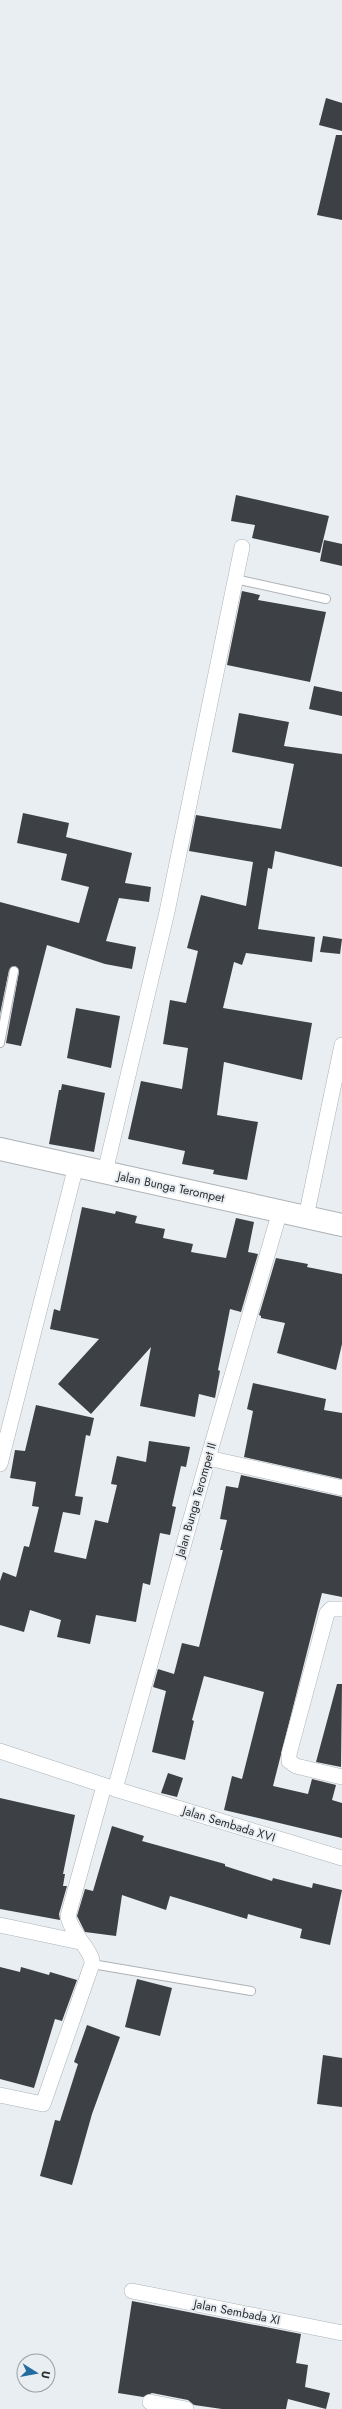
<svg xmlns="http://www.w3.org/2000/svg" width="342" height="2409" font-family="Jost,sans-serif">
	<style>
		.building { fill: #3d4145 }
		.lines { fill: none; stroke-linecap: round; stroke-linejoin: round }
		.lane-casing { stroke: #acb2b6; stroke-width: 10 }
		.street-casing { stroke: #acb2b6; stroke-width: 16 }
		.secondary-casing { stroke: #acb2b6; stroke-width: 24 }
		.lane { stroke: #fff; stroke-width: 8 }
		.street { stroke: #fff; stroke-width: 15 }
		.secondary { stroke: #fff; stroke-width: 22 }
		.labels { text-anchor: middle; stroke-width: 4; stroke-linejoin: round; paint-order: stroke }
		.street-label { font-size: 12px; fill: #2c2e30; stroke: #e9eef3 }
	</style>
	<rect width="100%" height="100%" fill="#e9eef3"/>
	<path class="building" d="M 326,98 L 342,103 L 342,131 L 319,125 Z
		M 336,135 L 342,135 L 342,220 L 317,215 Z
		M 236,495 L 329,516 L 320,553 L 252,538 L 255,525 L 231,521 Z
		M 324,540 L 342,544 L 342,566 L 320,561 Z
		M 242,591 L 260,595 L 258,600 L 326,612 L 310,682 L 227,665 Z
		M 314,686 L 342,692 L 342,716 L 309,709 Z
		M 239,713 L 289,722 L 284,746 L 342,754 L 342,867 L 275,851 L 272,869 L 268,868 L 258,929 L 315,937 L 312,962 L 246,953 L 242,965 L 234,962 L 223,1008 L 312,1023 L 302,1080 L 224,1062 L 217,1115 L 258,1122 L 247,1180 L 213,1174 L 214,1170 L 182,1164 L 185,1151 L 128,1139 L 141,1081 L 182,1089 L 188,1048 L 163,1044 L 170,1000 L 186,1003 L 198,951 L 187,948 L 201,895 L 246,906 L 253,862 L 189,851 L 196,815 L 281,829 L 294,764 L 232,752 Z
		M 23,813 L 69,823 L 66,837 L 132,853 L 125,883 L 151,887 L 149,902 L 119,898 L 106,941 L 136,947 L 132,969 L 105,964 L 47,945 L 21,1046 L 6,1043 L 19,972 L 15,966 L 9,970 L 0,1014 L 0,902 L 79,923 L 89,887 L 61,880 L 67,854 L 17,843 Z
		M 323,936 L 342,939 L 340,954 L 320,952 Z
		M 76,1008 L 120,1016 L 111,1068 L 67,1058 Z
		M 62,1084 L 105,1093 L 94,1152 L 49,1144 L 59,1090 L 61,1090 Z
		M 82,1207 L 115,1214 L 116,1211 L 137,1216 L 135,1223 L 165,1229 L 163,1238 L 193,1244 L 191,1252 L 226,1258 L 236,1218 L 254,1222 L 248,1252 L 258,1254 L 241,1312 L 230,1309 L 218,1370 L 220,1371 L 215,1398 L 199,1394 L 195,1417 L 140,1406 L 151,1347 L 91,1414 L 58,1384 L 99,1339 L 50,1329 L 54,1309 L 60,1311 Z
		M 276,1258 L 308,1264 L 307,1267 L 342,1274 L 342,1344 L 336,1370 L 277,1353 L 285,1323 L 261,1318 L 261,1316 L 259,1315 Z
		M 253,1383 L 326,1399 L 324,1410 L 342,1413 L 342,1479 L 244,1457 L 253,1411 L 247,1409 Z
		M 36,1405 L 94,1418 L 90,1436 L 86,1435 L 75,1496 L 83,1497 L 80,1515 L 63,1512 L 54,1552 L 86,1559 L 95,1520 L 108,1523 L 117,1485 L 111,1484 L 117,1456 L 146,1462 L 149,1441 L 190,1447 L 186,1467 L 181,1466 L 172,1506 L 176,1507 L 170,1535 L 160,1533 L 150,1585 L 143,1583 L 136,1622 L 96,1615 L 90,1644 L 57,1637 L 61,1620 L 30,1610 L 24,1632 L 0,1625 L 0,1581 L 3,1572 L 16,1577 L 24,1546 L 29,1547 L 39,1507 L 32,1506 L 36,1482 L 10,1478 L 15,1450 L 25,1451 Z
		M 241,1475 L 342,1497 L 342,1597 L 322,1593 L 273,1786 L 308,1794 L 312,1779 L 336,1785 L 332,1800 L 342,1803 L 342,1838 L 224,1810 L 232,1776 L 242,1779 L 264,1692 L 204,1676 L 192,1720 L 194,1721 L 185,1760 L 152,1752 L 166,1691 L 153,1687 L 158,1669 L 174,1674 L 182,1643 L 199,1647 L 223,1550 L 220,1550 L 227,1520 L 220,1519 L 226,1486 L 238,1488 Z
		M 337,1684 L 342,1684 L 341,1767 L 316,1762 Z
		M 168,1773 L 183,1778 L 177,1797 L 161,1793 Z
		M 0,1798 L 75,1815 L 63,1874 L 65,1874 L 63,1886 L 67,1886 L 59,1914 L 60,1920 L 0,1909 Z
		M 112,1826 L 144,1836 L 142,1841 L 225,1864 L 225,1866 L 272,1881 L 273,1878 L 312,1888 L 313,1883 L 342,1890 L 330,1945 L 300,1938 L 302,1929 L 248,1914 L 247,1919 L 170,1896 L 166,1910 L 122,1895 L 116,1936 L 85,1932 L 77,1916 L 85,1889 L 93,1891 Z
		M 0,1967 L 20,1972 L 21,1967 L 49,1975 L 50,1972 L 77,1980 L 62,2021 L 55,2019 L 34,2088 L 0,2079 Z
		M 137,1979 L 172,1988 L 160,2036 L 125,2027 Z
		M 87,2025 L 120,2037 L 92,2114 L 72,2185 L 40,2176 L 55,2120 L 60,2121 L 78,2064 L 74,2062 Z
		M 323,2055 L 342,2058 L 342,2107 L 317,2104 Z
		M 132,2301 L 301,2334 L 296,2363 L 308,2365 L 305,2387 L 330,2393 L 326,2409 L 288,2399 L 286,2409 L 222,2409 L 194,2405 L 188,2400 L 152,2393 L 143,2397 L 118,2393 Z"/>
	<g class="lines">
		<defs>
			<path id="lane" d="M 235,579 L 326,599
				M 0,1043 L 14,971
				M 92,1964 L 251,1991"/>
			<path id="street" d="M 105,1172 L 167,912 L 242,547
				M 306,1217 L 342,1045
				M 208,1458 L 342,1488
				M 0,1464 L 76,1166
				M 342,1609 L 331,1609 L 327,1613 L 289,1754 L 289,1761 L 296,1766 L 342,1777
				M 0,1751 L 115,1789 L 342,1858
				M 115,1789 L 208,1458 L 280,1211
				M 0,1925 L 80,1942
				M 0,2095 L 43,2104 L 92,1964 C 94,1952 71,1934 68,1916 L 104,1786
				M 132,2291 L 342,2333
				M 150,2402 L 186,2409"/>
			<path id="secondary" d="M 0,1149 L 342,1225"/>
		</defs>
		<use href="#lane" class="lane-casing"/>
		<use href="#street" class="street-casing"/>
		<use href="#secondary" class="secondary-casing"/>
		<use href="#lane" class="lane"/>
		<use href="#street" class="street"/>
		<use href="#secondary" class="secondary"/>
	</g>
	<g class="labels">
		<g class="street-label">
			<text transform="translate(171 1187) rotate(12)" y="4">Jalan Bunga Terompet</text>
			<text transform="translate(196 1500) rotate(-74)" y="4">Jalan Bunga Terompet II</text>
			<text transform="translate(229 1824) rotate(17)" y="4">Jalan Sembada XVI</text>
			<text transform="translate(237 2312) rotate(11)" y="4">Jalan Sembada XI</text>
		</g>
	</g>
	<g transform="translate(36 2373) rotate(101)"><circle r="19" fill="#e9eef3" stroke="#9da1a5"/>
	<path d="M0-3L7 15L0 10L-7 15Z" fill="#246da0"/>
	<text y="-6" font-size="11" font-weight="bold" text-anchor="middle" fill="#2c2e30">U</text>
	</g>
</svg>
